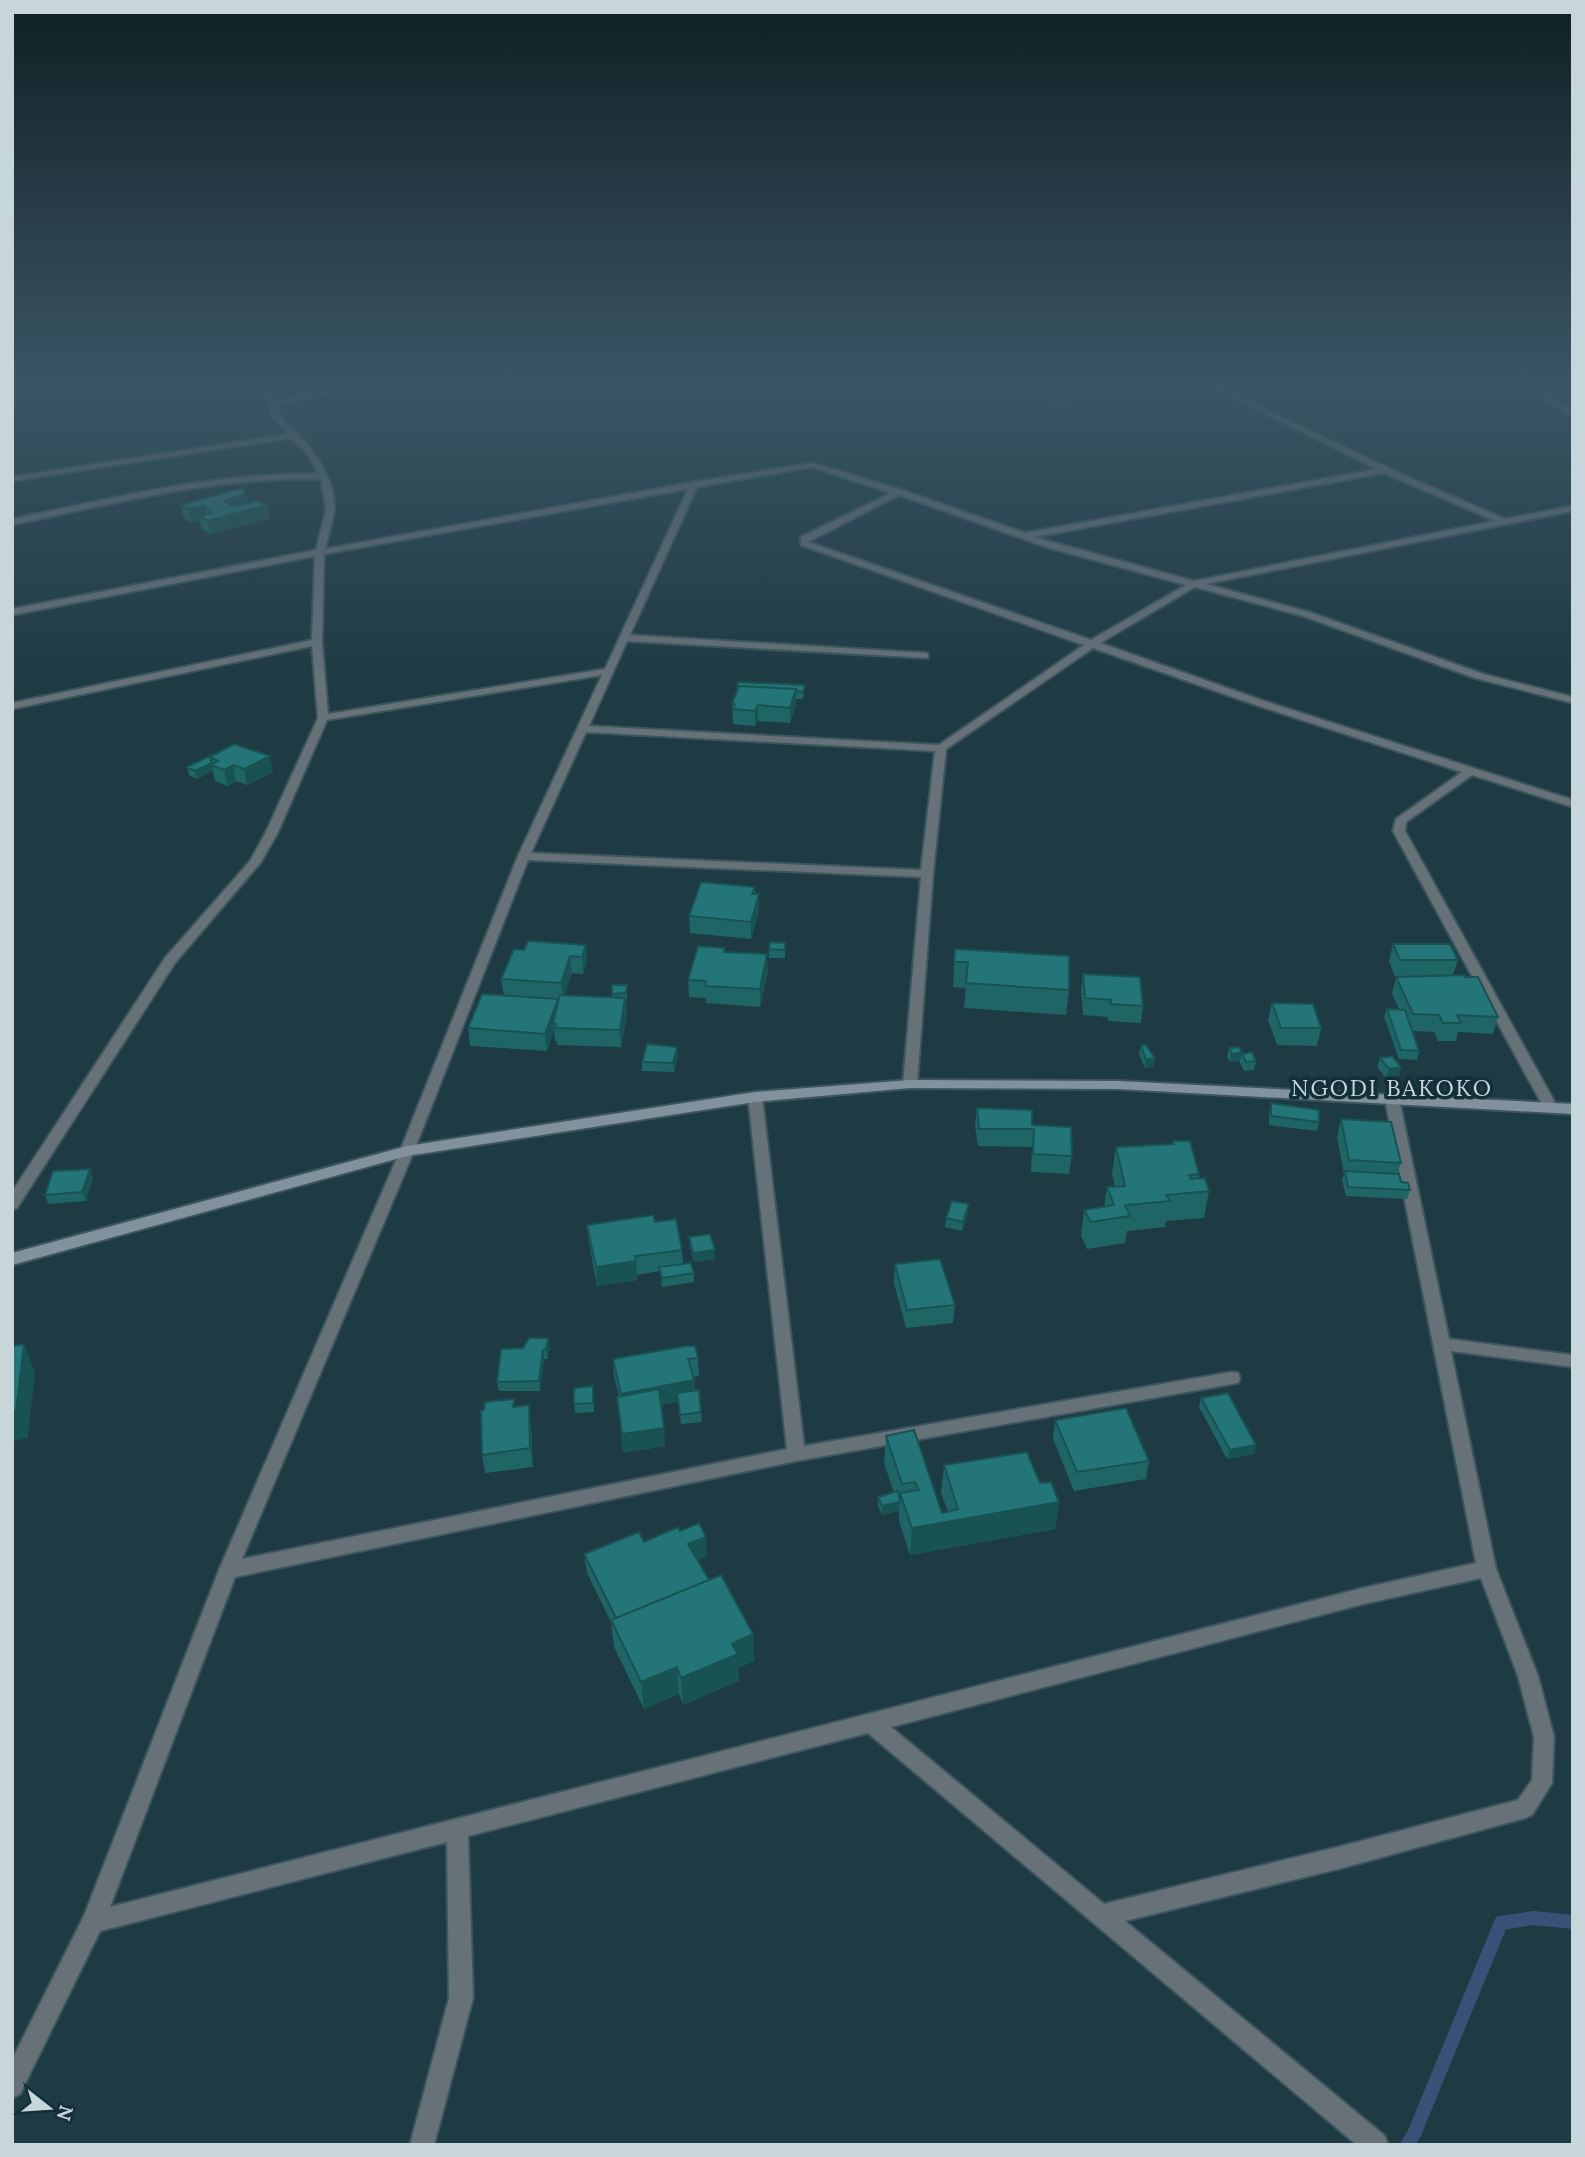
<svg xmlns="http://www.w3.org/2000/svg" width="1585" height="2157" font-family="Lora,serif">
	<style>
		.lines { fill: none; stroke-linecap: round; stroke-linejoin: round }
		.stream { stroke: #3b5076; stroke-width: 14 }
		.street-casing { stroke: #3c565e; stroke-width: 4 }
		.secondary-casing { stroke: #3c565e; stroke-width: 4 }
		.street { fill: #677178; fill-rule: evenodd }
		.secondary { fill: #82929d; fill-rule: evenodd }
		.wall { fill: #1f6566 }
		.shaded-wall { fill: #195253 }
		.building { fill: #247577; stroke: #195253; stroke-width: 2 }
		.labels { text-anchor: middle; stroke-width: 7; stroke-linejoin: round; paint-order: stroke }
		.quarter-label { font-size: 23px; letter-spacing: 2px; fill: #c6d6db; stroke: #132f37 }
	</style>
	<rect width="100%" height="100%" fill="#1e3a42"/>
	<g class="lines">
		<path class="stream" d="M 1407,2145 L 1414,2134 L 1501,1923 L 1534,1918 L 1573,1922"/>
		<defs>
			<path id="street" d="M 240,380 L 247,380 L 274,400 L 386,380 L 400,380 L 277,404 C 280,421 287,422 298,434 C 315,452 337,482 334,511 C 333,523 328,536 325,549 L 694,482 L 812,463 L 902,490 L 1025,533 L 1377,469 L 1196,380 L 1204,380 L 1214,384 L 1354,380 L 1351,382 L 1221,388 L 1399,473 L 1505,519 L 1573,506 L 1573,511 L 1206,584 L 1309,612 L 1483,674 L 1573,697 L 1573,703 L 1475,678 L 1303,616 L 1195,587 L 1100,643 L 1261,700 L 1573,800 L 1573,807 L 1472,775 L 1406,822 L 1405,831 L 1558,1108 L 1556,1111 L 1551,1113 L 1544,1108 L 1393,831 L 1396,819 L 1462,772 L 1253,704 L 1093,648 L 946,749 L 933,874 L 917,1084 L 915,1087 L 910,1088 L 903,1084 L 921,877 L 528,860 L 414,1151 L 242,1559 L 787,1449 L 748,1097 L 755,1092 L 762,1097 L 804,1446 L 1232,1372 L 1238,1373 L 1240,1378 L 1238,1383 L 1232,1384 L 796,1461 L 235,1577 L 110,1907 L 1363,1588 L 1476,1563 L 1385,1099 L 1392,1094 L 1399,1099 L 1449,1339 L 1573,1355 L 1573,1367 L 1451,1351 L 1496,1569 L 1538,1676 L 1554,1737 L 1552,1783 L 1532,1815 L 1525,1818 L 1342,1868 L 1125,1921 L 1385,2136 L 1388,2145 L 1357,2145 L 868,1733 L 468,1836 L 473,1998 L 434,2145 L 410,2145 L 449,1998 L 447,1842 L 100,1931 L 20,2094 L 12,2098 L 12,2060 L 84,1916 L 219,1570 L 400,1151 L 518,856 L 602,675 L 327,720 L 278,832 L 261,862 L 175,963 L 17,1208 L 12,1209 L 12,1192 L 165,958 L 250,861 L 266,832 L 318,718 L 312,646 L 12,709 L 12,703 L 312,640 L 315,556 L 12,615 L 12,609 L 316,550 L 326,510 L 321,479 C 215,477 115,503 12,525 L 12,519 C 114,498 214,472 319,474 L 308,455 L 291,438 L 12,481 L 12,477 L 288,434 L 271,416 L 269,403 ZM 812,467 L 891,493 L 801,537 L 801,545 L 1084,645 L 939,745 L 589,726 L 627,641 L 928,658 L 928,654 L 925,653 L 630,635 L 697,487 ZM 1384,473 L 1495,521 L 1194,581 L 1034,537 ZM 688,489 L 605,669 L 328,714 L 322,642 L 324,554 ZM 899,495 L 1046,547 L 1186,585 L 1091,640 L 808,542 ZM 586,732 L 935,751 L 921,870 L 531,853 ZM 1481,1578 L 1518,1676 L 1534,1737 L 1532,1780 L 1518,1800 L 1342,1846 L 1104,1904 L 891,1727 L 1363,1604 Z
				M 1517,380 L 1525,380 L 1573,412 L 1573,418 Z"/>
			<path id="secondary" d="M 910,1080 L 1118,1081 L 1573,1104 L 1573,1114 L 1118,1089 L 910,1088 L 755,1102 L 407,1156 L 12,1265 L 12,1253 L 407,1146 L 755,1092 Z"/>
		</defs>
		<use href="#street" class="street-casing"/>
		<use href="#secondary" class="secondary-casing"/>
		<use href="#street" class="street"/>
		<use href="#secondary" class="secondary"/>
	</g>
	<path class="wall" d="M 903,380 L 947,380 L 919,386 L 903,381 Z
		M 1010,380 L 1116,380 L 1114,392 L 1057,403 L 1040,395 L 1041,385 L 1026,388 Z
		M 1130,380 L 1177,380 L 1176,382 L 1148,388 Z
		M 248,503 L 270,518 L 211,534 L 202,529 L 200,521 L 191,523 L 184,518 L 181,505 Z
		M 805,685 L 803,699 L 796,699 L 796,704 L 790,723 L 758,721 L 755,726 L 733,724 L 732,704 L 737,692 L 737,689 Z
		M 214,754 L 273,772 L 247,785 L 236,781 L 228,786 L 215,781 L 213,771 L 197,779 L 189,775 L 187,767 Z
		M 755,887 L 755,894 L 759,894 L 759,911 L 751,939 L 690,933 L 689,916 Z
		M 785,943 L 785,958 L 769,958 L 769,949 Z
		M 1393,944 L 1458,960 L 1453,975 L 1498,1017 L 1493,1034 L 1458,1032 L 1456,1041 L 1438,1041 L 1434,1032 L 1412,1031 L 1419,1051 L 1417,1060 L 1399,1059 L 1384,1017 L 1387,1009 L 1399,1009 L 1392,994 L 1396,977 L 1403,977 L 1395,977 L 1389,961 Z
		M 586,945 L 587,962 L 583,974 L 572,973 L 564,996 L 612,997 L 612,994 L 627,985 L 627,1002 L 626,1002 L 627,1015 L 621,1047 L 557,1045 L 557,1041 L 555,1041 L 554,1031 L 547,1051 L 470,1046 L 468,1028 L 504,996 L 501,979 L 524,950 Z
		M 955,949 L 1069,990 L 1066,1015 L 964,1008 L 966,988 L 953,987 Z
		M 725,952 L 768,972 L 760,1007 L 706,1003 L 706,998 L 689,997 L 688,980 Z
		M 1083,974 L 1143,1006 L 1141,1023 L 1108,1021 L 1108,1017 L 1083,1015 L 1081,991 Z
		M 1272,1003 L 1321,1028 L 1317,1046 L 1277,1045 L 1268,1020 Z
		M 1141,1045 L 1155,1058 L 1153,1067 L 1145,1068 L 1139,1054 Z
		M 1229,1048 L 1256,1061 L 1254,1070 L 1244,1071 L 1240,1063 L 1240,1061 L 1230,1062 L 1227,1057 Z
		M 678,1055 L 674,1072 L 642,1071 L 642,1062 Z
		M 1380,1058 L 1399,1076 L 1386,1078 L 1377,1067 Z
		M 1271,1103 L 1319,1122 L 1317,1131 L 1269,1125 L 1269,1112 Z
		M 977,1108 L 1032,1125 L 1072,1156 L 1069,1174 L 1031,1172 L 1032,1147 L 978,1146 L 975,1126 Z
		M 1341,1119 L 1401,1163 L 1397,1174 L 1401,1182 L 1410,1190 L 1407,1199 L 1346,1196 L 1342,1180 L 1344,1174 L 1337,1137 Z
		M 1173,1141 L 1199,1174 L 1199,1179 L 1209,1191 L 1204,1218 L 1166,1221 L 1165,1227 L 1127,1231 L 1125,1243 L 1087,1249 L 1081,1236 L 1084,1210 L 1104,1207 L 1107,1187 L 1115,1187 L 1112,1174 L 1116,1147 L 1172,1145 Z
		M 90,1169 L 93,1178 L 86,1201 L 48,1204 L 45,1195 Z
		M 968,1213 L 962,1231 L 945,1227 L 946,1218 Z
		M 655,1222 L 682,1250 L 683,1264 L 694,1273 L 694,1282 L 662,1287 L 660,1271 L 637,1275 L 637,1280 L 597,1286 L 589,1243 L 587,1225 Z
		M 689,1237 L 715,1250 L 715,1259 L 694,1262 L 690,1247 Z
		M 895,1264 L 955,1305 L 953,1323 L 906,1328 L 894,1283 Z
		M 550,1348 L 547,1359 L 544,1359 L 540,1391 L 499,1391 L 497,1382 L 501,1349 Z
		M 698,1358 L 699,1376 L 694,1377 L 695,1391 L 701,1412 L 702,1422 L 681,1424 L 678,1402 L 661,1405 L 665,1446 L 623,1453 L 617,1397 L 619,1396 L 614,1377 L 613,1359 Z
		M 593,1386 L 594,1412 L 575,1413 L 574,1404 Z
		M 1201,1398 L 1254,1454 L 1227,1459 L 1199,1407 Z
		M 515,1407 L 531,1424 L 533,1467 L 485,1473 L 482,1455 Z
		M 1055,1420 L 1149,1461 L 1146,1479 L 1074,1491 L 1053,1439 Z
		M 886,1436 L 942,1513 L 948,1512 L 941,1493 L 944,1465 L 1040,1483 L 1059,1502 L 1055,1529 L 910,1555 L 899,1521 L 899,1511 L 882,1515 L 878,1506 L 878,1497 L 894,1493 L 884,1463 Z
		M 680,1531 L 707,1556 L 697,1560 L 754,1661 L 738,1668 L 739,1681 L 683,1705 L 679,1694 L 644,1709 L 614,1647 L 611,1622 L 587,1573 L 584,1554 L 644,1542 Z"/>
	<path class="shaded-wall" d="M 920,380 L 947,380 L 919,386 Z
		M 1026,380 L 1041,380 L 1041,385 L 1026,388 Z
		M 1058,380 L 1116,380 L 1114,392 L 1057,403 Z
		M 1149,380 L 1177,380 L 1176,382 L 1148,388 Z
		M 246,494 L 249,507 L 228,514 L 225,501 Z
		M 267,505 L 270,518 L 211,534 L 208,521 Z
		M 204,506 L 207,519 L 199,516 L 200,521 L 191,523 L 188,509 Z
		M 796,689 L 796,704 L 790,723 L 790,708 Z
		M 758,705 L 758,721 L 755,726 L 755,711 Z
		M 270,756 L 273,772 L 247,785 L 244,769 Z
		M 212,763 L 213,771 L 197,779 L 195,771 Z
		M 233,765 L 236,781 L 228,786 L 224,770 Z
		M 759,894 L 759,911 L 751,939 L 751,922 Z
		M 586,945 L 587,962 L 583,974 L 582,957 Z
		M 767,954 L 768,972 L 760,1007 L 760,989 Z
		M 570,956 L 572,973 L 563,1000 L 561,983 Z
		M 625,998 L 627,1015 L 621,1047 L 620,1030 Z
		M 558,999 L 559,1017 L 553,1023 L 554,1031 L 547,1051 L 545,1034 Z
		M 677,1047 L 678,1055 L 674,1072 L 673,1063 Z
		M 1242,1052 L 1240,1061 L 1230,1062 L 1232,1054 Z
		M 1155,1058 L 1153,1067 L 1145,1068 L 1146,1060 Z
		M 1401,1067 L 1399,1076 L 1386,1078 L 1389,1069 Z
		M 90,1169 L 93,1178 L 86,1201 L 82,1192 Z
		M 969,1204 L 968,1213 L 962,1231 L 963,1222 Z
		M 715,1250 L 715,1259 L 694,1262 L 693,1253 Z
		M 636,1261 L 637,1280 L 597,1286 L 596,1267 Z
		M 548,1338 L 550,1348 L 547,1359 L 546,1349 Z
		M 24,1344 L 35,1372 L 28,1438 L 12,1441 L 12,1412 Z
		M 543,1350 L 544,1359 L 540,1391 L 539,1381 Z
		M 694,1380 L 695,1398 L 677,1393 L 678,1402 L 623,1412 L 621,1394 Z
		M 529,1405 L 531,1424 L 533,1467 L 530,1448 Z
		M 664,1428 L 665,1446 L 623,1453 L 622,1434 Z
		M 1256,1445 L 1254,1454 L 1227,1459 L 1230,1450 Z
		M 900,1502 L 899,1511 L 882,1515 L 882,1506 Z
		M 1059,1502 L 1055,1529 L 910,1555 L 912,1528 Z
		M 706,1537 L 707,1556 L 689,1563 L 688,1544 Z
		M 753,1634 L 754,1661 L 738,1668 L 739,1681 L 683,1705 L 681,1678 L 732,1644 Z
		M 677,1667 L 679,1694 L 644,1709 L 641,1682 Z"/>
	<path class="building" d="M 242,488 L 246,494 L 225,501 L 233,506 L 257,501 L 267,505 L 208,521 L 199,516 L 212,513 L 204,506 L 188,509 L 181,505 Z
		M 738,682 L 805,685 L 803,692 L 796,691 L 796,689 L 739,686 L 738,689 L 737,689 Z
		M 739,686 L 796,689 L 790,708 L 758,705 L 755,711 L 733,709 L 735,704 L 732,704 Z
		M 234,744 L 270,756 L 244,769 L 233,765 L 224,770 L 211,765 L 218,761 L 210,757 Z
		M 214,754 L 210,757 L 212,763 L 195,771 L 187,767 Z
		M 701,882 L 755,887 L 752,894 L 759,894 L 751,922 L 689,916 Z
		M 528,941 L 586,945 L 582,957 L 570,956 L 561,983 L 501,979 L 514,949 L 524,950 Z
		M 770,942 L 785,943 L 785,950 L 769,949 Z
		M 1393,944 L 1450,944 L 1458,960 L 1400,960 Z
		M 698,946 L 725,948 L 724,952 L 767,954 L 760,989 L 705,986 L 706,981 L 688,980 Z
		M 955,949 L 1069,956 L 1069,990 L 966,983 L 968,962 L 954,962 Z
		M 1083,974 L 1140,977 L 1143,1006 L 1111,1004 L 1111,1000 L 1085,998 Z
		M 1464,975 L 1465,977 L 1478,977 L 1498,1017 L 1457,1015 L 1461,1023 L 1443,1023 L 1439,1015 L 1413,1014 L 1396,977 Z
		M 612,985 L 627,985 L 626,993 L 612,994 Z
		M 482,994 L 558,999 L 545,1034 L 468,1028 Z
		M 560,995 L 625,998 L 620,1030 L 555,1028 L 556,1024 L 553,1023 Z
		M 1272,1003 L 1313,1004 L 1321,1028 L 1281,1028 Z
		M 1387,1009 L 1405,1010 L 1419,1051 L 1401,1050 Z
		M 647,1044 L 677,1047 L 673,1063 L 642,1062 Z
		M 1141,1045 L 1146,1045 L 1155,1058 L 1146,1060 Z
		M 1239,1047 L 1242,1052 L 1232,1054 L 1229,1048 Z
		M 1252,1052 L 1256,1061 L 1246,1062 L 1242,1054 Z
		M 1392,1056 L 1401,1067 L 1389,1069 L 1380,1058 Z
		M 1271,1103 L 1319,1110 L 1319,1122 L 1271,1116 Z
		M 977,1108 L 1032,1110 L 1032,1125 L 1071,1127 L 1072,1156 L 1033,1154 L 1034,1129 L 979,1129 Z
		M 1341,1119 L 1391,1122 L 1401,1163 L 1349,1160 Z
		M 1173,1141 L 1190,1141 L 1199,1174 L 1189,1175 L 1191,1179 L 1205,1178 L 1209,1191 L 1166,1195 L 1170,1201 L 1125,1205 L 1130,1216 L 1091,1222 L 1084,1210 L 1114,1205 L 1107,1187 L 1125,1186 L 1116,1147 L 1174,1144 Z
		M 90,1169 L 82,1192 L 45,1195 L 53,1171 Z
		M 1345,1171 L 1399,1174 L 1401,1182 L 1408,1183 L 1410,1190 L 1348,1187 Z
		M 952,1201 L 969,1204 L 963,1222 L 946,1218 Z
		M 653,1215 L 655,1222 L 676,1219 L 682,1250 L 635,1256 L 636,1261 L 596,1267 L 587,1225 Z
		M 710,1234 L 715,1250 L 693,1253 L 689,1237 Z
		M 940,1259 L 955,1305 L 907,1310 L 895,1264 Z
		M 691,1263 L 694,1273 L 662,1278 L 659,1267 Z
		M 529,1338 L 548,1338 L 546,1349 L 543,1350 L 539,1381 L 497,1382 L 501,1349 L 523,1348 Z
		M 24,1344 L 16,1411 L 12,1412 L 12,1346 Z
		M 686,1346 L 695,1346 L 698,1358 L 688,1359 L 694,1380 L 621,1394 L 613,1359 Z
		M 593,1386 L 593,1403 L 574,1404 L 574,1388 Z
		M 659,1389 L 664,1428 L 622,1434 L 617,1397 Z
		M 699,1390 L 701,1412 L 680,1415 L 677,1393 Z
		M 1228,1393 L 1256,1445 L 1230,1450 L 1201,1398 Z
		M 514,1399 L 513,1407 L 529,1405 L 530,1448 L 482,1455 L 481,1411 L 484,1410 L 485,1402 Z
		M 1126,1408 L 1149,1461 L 1077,1472 L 1055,1420 Z
		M 914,1430 L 942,1513 L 958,1509 L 944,1465 L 1027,1452 L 1040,1483 L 1051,1482 L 1059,1502 L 912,1528 L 900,1493 L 919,1490 L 915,1482 L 902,1484 L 886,1436 Z
		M 898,1491 L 900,1502 L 882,1506 L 878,1497 Z
		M 699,1523 L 706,1537 L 688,1544 L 709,1580 L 616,1618 L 584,1554 L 639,1532 L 644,1542 L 678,1527 L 680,1531 Z
		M 721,1575 L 753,1634 L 732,1644 L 738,1654 L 681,1678 L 677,1667 L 641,1682 L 611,1620 Z"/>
	<linearGradient id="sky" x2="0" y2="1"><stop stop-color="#102024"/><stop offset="0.56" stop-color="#3b5565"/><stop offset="1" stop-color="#3b5565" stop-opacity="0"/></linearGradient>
	<rect width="1585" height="682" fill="url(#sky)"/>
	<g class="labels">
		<g class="quarter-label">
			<text x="1392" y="1096">NGODI BAKOKO</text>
		</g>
	</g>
	<rect width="1585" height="2157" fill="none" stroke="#c6d6db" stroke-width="28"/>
	<g transform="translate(49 2108) rotate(107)" stroke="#132f37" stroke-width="5" paint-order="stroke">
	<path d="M0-5L12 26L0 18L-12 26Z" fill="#c6d6db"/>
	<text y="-10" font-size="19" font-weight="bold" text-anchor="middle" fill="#c6d6db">N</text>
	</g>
</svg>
